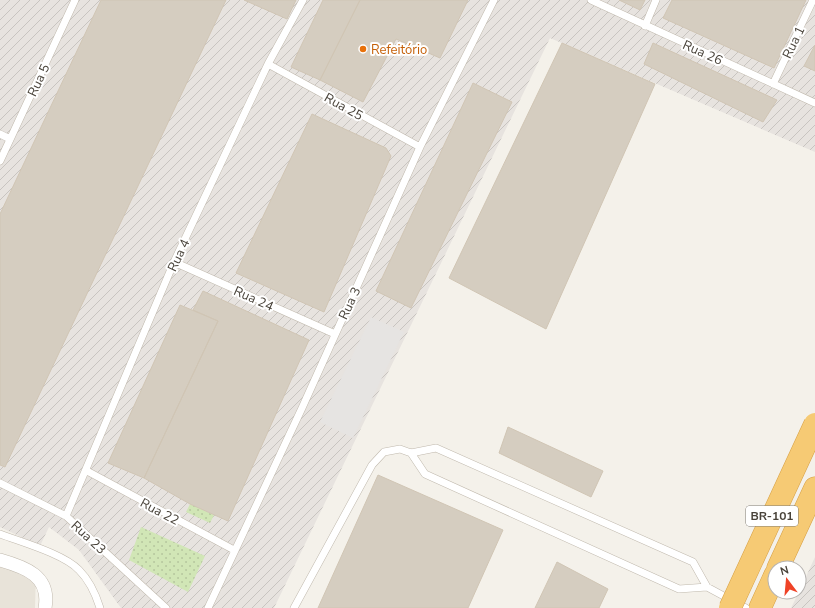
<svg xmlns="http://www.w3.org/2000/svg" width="815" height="608" font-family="'Nunito Sans',sans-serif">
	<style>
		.residential { fill: #e8e3d9 }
		.industrial { fill: url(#industrial-furrows) }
		.grass { fill: url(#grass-dots) }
		.parking { fill: #e6e4e2 }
		.building { fill: #d5cdc0; stroke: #d0c5b4 }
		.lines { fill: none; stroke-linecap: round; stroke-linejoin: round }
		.service-casing { stroke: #c0b9ad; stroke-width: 8 }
		.minor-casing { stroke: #c0b9ad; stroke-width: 14 }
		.motorway-casing { stroke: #d69f43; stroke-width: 23 }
		.service { stroke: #fff; stroke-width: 7 }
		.minor { stroke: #fff; stroke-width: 13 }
		.motorway { stroke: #f6ca74; stroke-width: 22 }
		.motorway-bridge-casing { stroke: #d69f43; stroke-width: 23; stroke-linecap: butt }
		.motorway-bridge { stroke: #f6ca74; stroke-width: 22 }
		.food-dot { fill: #e8710a; stroke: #fff; stroke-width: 1.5 }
		.labels { text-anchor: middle; stroke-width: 4; stroke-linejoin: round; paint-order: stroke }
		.shield { fill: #fff; stroke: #7f7b74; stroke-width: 1 }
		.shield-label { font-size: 12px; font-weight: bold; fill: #484239 }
		.street-label { font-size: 13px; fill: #484239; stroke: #fff }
		.food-label { font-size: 13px; fill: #c56008; stroke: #fff; text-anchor: start }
	</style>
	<defs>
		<pattern id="industrial-furrows" width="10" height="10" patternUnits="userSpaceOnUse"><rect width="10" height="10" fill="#e7e3df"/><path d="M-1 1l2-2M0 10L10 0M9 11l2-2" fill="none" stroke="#c8c4c0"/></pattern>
		<pattern id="grass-dots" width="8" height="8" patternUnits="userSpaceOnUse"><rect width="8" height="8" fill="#d1e6b6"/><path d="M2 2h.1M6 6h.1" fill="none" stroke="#b5c69d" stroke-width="1.8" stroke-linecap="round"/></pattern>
	</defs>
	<rect width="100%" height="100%" fill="#f4f1ea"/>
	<path class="residential" d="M 0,563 L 36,573 L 35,608 L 0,608 Z"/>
	<path class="industrial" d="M 0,0 L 815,0 L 815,152 L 550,38 L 274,608 L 121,608 L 79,550 L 49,527 L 40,546 L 0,527 Z
		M 815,557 L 815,608 L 791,608 L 799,592 Z"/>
	<path class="grass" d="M 190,504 L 214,515 L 210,523 L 186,512 Z
		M 141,527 L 205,556 L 188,592 L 129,560 Z"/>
	<path class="parking" d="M 371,317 L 404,332 L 353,438 L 320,422 Z"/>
	<path class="building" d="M 101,0 L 226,0 L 5,467 L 0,465 L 0,214 Z
		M 244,0 L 296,0 L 287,19 Z
		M 323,0 L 360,0 L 320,80 L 291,67 Z
		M 360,0 L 468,0 L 440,58 L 396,39 L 363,102 L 320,80 Z
		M 619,0 L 645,0 L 640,10 Z
		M 672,0 L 806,0 L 774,68 L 663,18 Z
		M 562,43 L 655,84 L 546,329 L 449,278 Z
		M 653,43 L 777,100 L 763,122 L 644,64 Z
		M 815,45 L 815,71 L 804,66 Z
		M 473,83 L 512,102 L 411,308 L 376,291 Z
		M 312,114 L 386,148 L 391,156 L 324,312 L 236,273 Z
		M 203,291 L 309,340 L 228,521 L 190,504 L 144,478 L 218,321 L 193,310 Z
		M 180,305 L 218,321 L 144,478 L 108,463 Z
		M 508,427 L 603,471 L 591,497 L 499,453 Z
		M 378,475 L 503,530 L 468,608 L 318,608 Z
		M 557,562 L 608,589 L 599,608 L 535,608 Z"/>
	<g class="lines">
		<defs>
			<path id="service" d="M 591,0 L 815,103
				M 645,26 L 656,0
				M 268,64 L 420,147
				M 773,84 L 813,0
				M 0,134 L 10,139
				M 0,161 L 75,0
				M 174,262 L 335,334
				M 411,453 L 425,474 L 679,589 L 707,587 L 746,608
				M 87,471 L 234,550
				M 0,483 L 66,516 L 166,608
				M 66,516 L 174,262 L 268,64 L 303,0
				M 0,534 C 21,542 64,554 79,570 C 89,580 96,595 100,608
				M 208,608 L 302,408 L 420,147 L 494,0
				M 294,608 L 372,465 L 384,452 L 400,449 L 411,453 L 436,448 L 693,562 L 707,587"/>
			<path id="minor" d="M 0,560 C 25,567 51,576 45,608"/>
			<path id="motorway" d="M 778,568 L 815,488
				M 760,608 L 775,575"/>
		</defs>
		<use href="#service" class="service-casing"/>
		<use href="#minor" class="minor-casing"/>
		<use href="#motorway" class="motorway-casing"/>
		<use href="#service" class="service"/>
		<use href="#minor" class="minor"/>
		<use href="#motorway" class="motorway"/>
		<defs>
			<path id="motorway-bridge" d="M 730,608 L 815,424"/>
		</defs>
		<use href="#motorway-bridge" class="motorway-bridge-casing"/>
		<use href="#motorway-bridge" class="motorway-bridge"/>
	</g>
	<circle class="food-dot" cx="363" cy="49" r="4"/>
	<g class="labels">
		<rect class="shield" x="746" y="506" width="52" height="20" rx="3"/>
		<g class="shield-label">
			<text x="772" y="520">BR-101</text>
		</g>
		<g class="street-label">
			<text transform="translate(793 42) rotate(-64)" y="5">Rua 1</text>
			<text transform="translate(703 52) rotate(24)" y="5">Rua 26</text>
			<text transform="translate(38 80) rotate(-65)" y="5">Rua 5</text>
			<text transform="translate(344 106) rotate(29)" y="5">Rua 25</text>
			<text transform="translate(178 255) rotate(-65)" y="5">Rua 4</text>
			<text transform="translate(254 298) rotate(24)" y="5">Rua 24</text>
			<text transform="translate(349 303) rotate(-65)" y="5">Rua 3</text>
			<text transform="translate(160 511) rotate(28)" y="5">Rua 22</text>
			<text transform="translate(89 537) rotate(43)" y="5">Rua 23</text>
		</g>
		<g class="food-label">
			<text x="371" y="54">Refeitório</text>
		</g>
	</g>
	<g transform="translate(787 580) rotate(344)"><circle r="19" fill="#ffffff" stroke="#b6b3b0"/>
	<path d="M0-3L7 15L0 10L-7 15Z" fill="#ef4327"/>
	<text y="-6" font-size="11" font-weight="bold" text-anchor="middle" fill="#484239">N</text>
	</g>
</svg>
